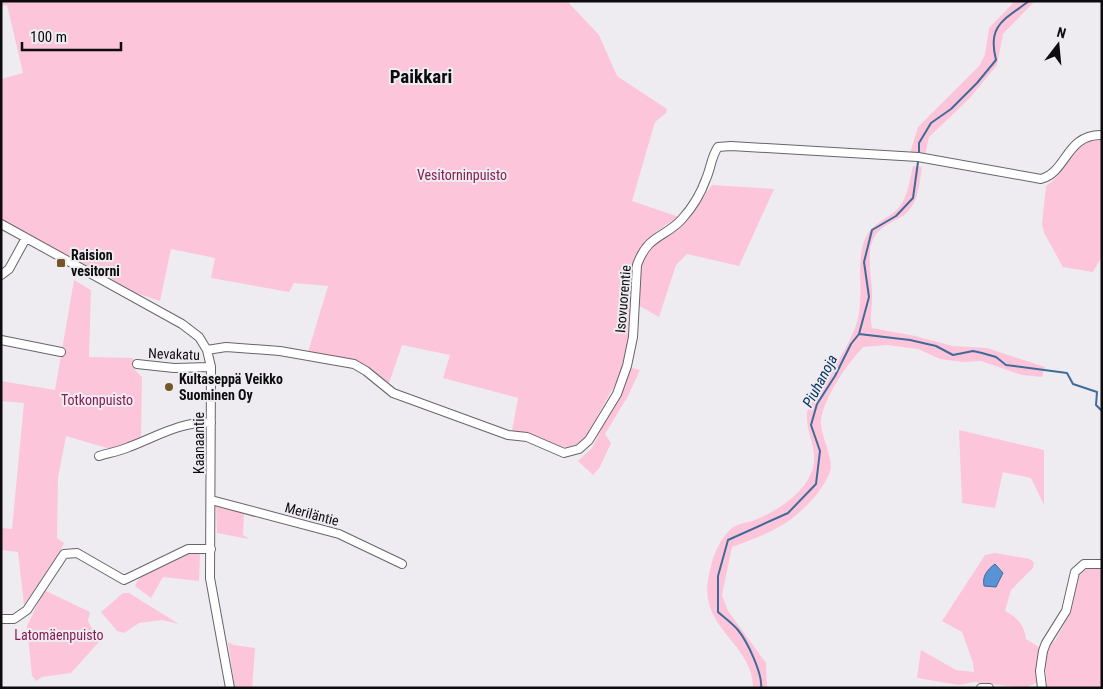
<svg xmlns="http://www.w3.org/2000/svg" width="1103" height="689" font-family="'Roboto Condensed',sans-serif">
	<style>
		.green { fill: #fdc5da }
		.water { fill: #5793d5; stroke: #406a99 }
		.lines { fill: none; stroke-linecap: round; stroke-linejoin: round }
		.stream { stroke: #406a99; stroke-width: 2 }
		.minor-casing { stroke: #676569; stroke-width: 10 }
		.minor { stroke: #fff; stroke-width: 8 }
		.poi-dot { fill: #76552c; stroke: #eeecf1; stroke-width: 2 }
		.labels { text-anchor: middle; stroke-width: 4; stroke-linejoin: round; paint-order: stroke }
		.park-label { font-size: 14px; fill: #861d53; stroke: #eeecf1 }
		.poi-label { font-size: 14px; font-weight: bold; fill: #0c0b0d; stroke: #eeecf1; text-anchor: start }
		.street-label { font-size: 14px; fill: #0c0b0d; stroke: #eeecf1 }
		.water-label { font-size: 15px; font-style: italic; fill: #06335e; stroke: #eeecf1 }
		.district-label { font-size: 19px; font-weight: bold; fill: #0c0b0d; stroke: #eeecf1 }
	</style>
	<rect width="100%" height="100%" fill="#eeecf1"/>
	<path class="green" d="M 1,1 L 567,1 L 599,35 L 617,76 L 667,109 L 666,113 L 655,122 L 632,201 L 679,217 C 654,232 641,240 633,270 L 628,354 L 621,374 L 585,438 C 563,458 537,439 512,431 L 518,398 L 443,378 L 450,355 L 402,345 L 389,383 C 361,363 342,357 308,352 L 328,286 L 294,283 L 289,292 L 211,278 L 215,258 L 171,249 L 160,301 L 130,291 L 96,269 L 83,265 L 1,219 L 1,79 L 23,73 L 7,5 L 1,6 Z
		M 1015,1 L 1035,1 L 1003,34 L 997,65 L 969,99 L 929,137 L 925,155 L 910,153 L 918,127 L 980,65 L 985,54 L 989,28 Z
		M 1095,139 L 1102,139 L 1102,256 L 1093,272 L 1063,267 L 1044,233 L 1042,224 L 1046,186 C 1068,172 1067,149 1095,139 Z
		M 913,166 L 922,167 C 919,185 919,204 903,216 C 894,221 884,225 877,233 C 864,250 872,274 872,293 C 873,305 869,316 872,328 L 915,336 L 953,346 L 987,348 L 1045,367 L 1042,377 L 1022,375 L 981,361 L 963,362 L 940,359 L 918,349 L 887,345 L 863,347 C 846,366 826,394 821,419 C 819,431 831,452 831,467 C 830,476 822,487 817,494 C 789,527 771,532 732,547 L 722,595 L 728,611 L 766,663 L 767,688 L 753,688 C 754,645 700,629 708,580 C 711,562 717,541 731,529 C 736,524 745,523 752,521 C 776,512 805,494 813,468 C 818,449 805,431 807,412 C 822,382 847,354 857,322 C 865,296 855,261 865,239 C 874,220 889,220 900,206 C 908,195 910,179 913,166 Z
		M 712,185 L 774,189 L 739,266 L 687,254 L 676,265 L 659,317 L 638,305 L 641,262 L 650,249 L 665,235 L 682,224 Z
		M 74,280 L 91,290 L 89,357 L 133,358 L 134,369 L 142,377 L 141,438 L 117,451 L 66,436 L 58,477 L 57,538 L 64,543 L 57,557 L 24,605 L 18,552 L 1,550 L 1,528 L 12,529 L 24,403 L 1,401 L 1,381 L 55,390 Z
		M 632,368 L 640,370 L 628,396 L 605,434 L 611,443 L 600,467 L 593,475 L 578,461 L 592,448 Z
		M 959,430 L 1044,450 L 1044,505 L 1031,478 L 1003,472 L 995,508 L 962,503 Z
		M 216,505 L 244,514 L 243,535 L 249,539 L 217,533 Z
		M 187,553 L 200,553 L 199,581 L 163,577 L 151,598 L 135,586 C 141,570 172,560 187,553 Z
		M 995,553 L 1030,559 L 1034,563 L 1033,568 L 1011,590 L 1005,611 C 1018,618 1024,624 1026,639 L 1039,647 L 1036,683 L 1025,688 L 975,682 L 959,685 L 917,678 L 921,650 L 956,670 L 974,672 L 973,663 L 962,632 L 942,621 L 985,555 Z
		M 1090,568 L 1102,569 L 1102,688 L 1047,688 L 1045,660 L 1049,646 L 1056,639 L 1070,614 L 1079,575 L 1083,570 Z
		M 44,590 L 90,612 L 88,621 L 99,642 L 71,673 L 42,677 L 36,681 L 32,676 L 27,626 Z
		M 123,593 L 129,593 L 179,624 L 162,620 L 139,623 L 124,633 L 117,631 L 101,612 Z
		M 228,642 L 234,645 L 255,648 L 252,688 L 235,688 Z"/>
	<path class="water" d="M 995,564 L 1003,573 L 996,587 L 984,586 C 982,576 987,570 995,564 Z"/>
	<g class="lines">
		<path class="stream" d="M 919,152 L 919,143 L 931,123 L 951,109 L 977,83 L 996,60 C 987,25 1004,20 1029,1
			M 859,334 L 910,340 L 936,346 L 953,355 L 973,351 L 982,353 L 996,357 L 1006,365 L 1067,373 L 1073,384 L 1097,392 L 1096,405 L 1102,411
			M 761,688 C 763,674 747,641 738,630 C 733,624 725,618 718,612 L 718,576 L 728,540 L 788,513 L 816,484 L 820,451 L 811,425 L 817,404 L 835,376 L 851,344 L 859,334 L 869,297 L 864,262 L 872,230 L 896,216 L 913,198 L 918,162"/>
		<defs>
			<path id="minor" d="M 1,224 L 182,324 L 199,337 L 207,350 L 211,367 L 210,578 L 230,688
				M 1,275 L 9,269 L 26,238
				M 1,340 L 61,352
				M 207,350 L 226,347 L 280,351 L 354,364 L 366,371 L 393,393 L 508,435 L 527,437 L 564,453 L 579,449 L 589,440 L 617,394 L 627,366 L 633,337 L 637,265 C 648,234 665,238 682,219 C 692,208 701,193 706,179 C 711,168 711,157 718,147 L 731,146 L 918,157 L 1041,179 C 1067,172 1066,134 1102,135
				M 137,364 L 174,368 L 211,367
				M 99,456 C 109,453 120,451 129,447 C 156,437 181,421 211,423
				M 211,500 L 339,534 L 402,564
				M 1,619 L 14,619 L 27,610 L 64,554 L 77,553 L 124,580 L 188,549 L 211,549
				M 981,688 L 989,688
				M 1042,688 L 1040,671 L 1043,651 L 1046,643 L 1066,611 L 1075,572 L 1084,564 L 1102,564"/>
		</defs>
		<use href="#minor" class="minor-casing"/>
		<use href="#minor" class="minor"/>
	</g>
	<g class="poi-dot">
		<rect x="56" y="258" width="10" height="10" rx="2.5"/>
		<circle cx="169" cy="387" r="5"/>
	</g>
	<g class="labels">
		<g class="park-label">
			<text x="462" y="180">Vesitorninpuisto</text>
			<text x="97" y="405">Totkonpuisto</text>
			<text x="59" y="640">Latomäenpuisto</text>
		</g>
		<g class="poi-label">
			<text x="71" y="260">Raision<tspan x="71" dy="16">vesitorni</tspan></text>
			<text x="179" y="384">Kultaseppä Veikko<tspan x="179" dy="16">Suominen Oy</tspan></text>
		</g>
		<g class="street-label">
			<text transform="translate(623 299) rotate(-85)" y="5">Isovuorentie</text>
			<text transform="translate(174 354) rotate(2)" y="5">Nevakatu</text>
			<text transform="translate(199 443) rotate(-90)" y="5">Kaanaantie</text>
			<text transform="translate(312 514) rotate(15)" y="5">Meriläntie</text>
		</g>
		<g class="water-label">
			<text transform="translate(820 381) rotate(-62)" y="5">Piuhanoja</text>
		</g>
		<g class="district-label">
			<text x="421" y="83">Paikkari</text>
		</g>
	</g>
	<rect width="1103" height="689" fill="none" stroke="#0c0b0d" stroke-width="5"/>
	<g transform="translate(1058 45) rotate(16)" stroke="#eeecf1" stroke-width="4" paint-order="stroke">
	<path d="M0-4L9 19L0 12L-9 19Z" fill="#0c0b0d"/>
	<text y="-8" font-size="14" font-weight="bold" text-anchor="middle" fill="#0c0b0d">N</text>
	</g>
	<path d="M22 42v8h99v-8" fill="none" stroke="#0c0b0d" stroke-width="2.5"/>
	<text x="30" y="42" font-size="15" fill="#0c0b0d" stroke="#eeecf1" stroke-width="4" paint-order="stroke">100 m</text>
</svg>
